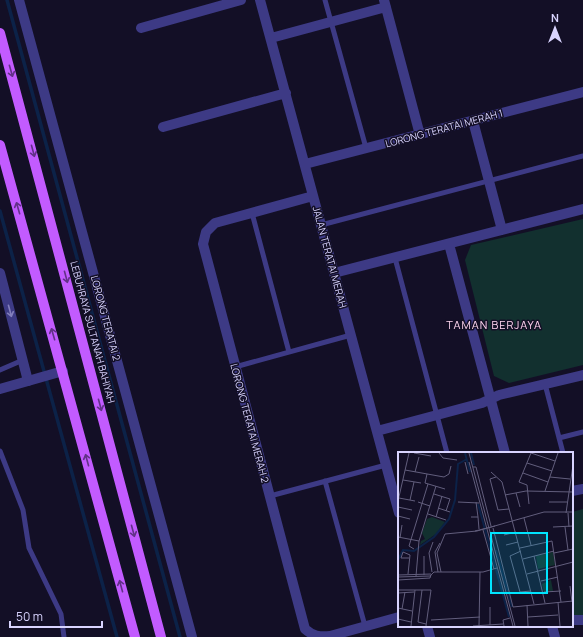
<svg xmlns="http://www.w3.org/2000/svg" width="583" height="637" font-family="Manrope,sans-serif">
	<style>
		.green { fill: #12302f }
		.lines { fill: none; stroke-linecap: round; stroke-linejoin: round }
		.stream { stroke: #0c2248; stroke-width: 3.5 }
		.service { stroke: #3d3a85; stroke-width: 5 }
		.minor { stroke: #3d3a85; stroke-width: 10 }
		.tertiary { stroke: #3d3a85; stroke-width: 10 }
		.primary { stroke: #c25bff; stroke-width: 10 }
		.oneway { stroke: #623188 }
		.oneway2 { stroke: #837fbc }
		.labels { text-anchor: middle; stroke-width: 3; stroke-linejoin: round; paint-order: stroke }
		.street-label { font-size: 10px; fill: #d9d4ff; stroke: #130f26 }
		.neighbourhood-label { font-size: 11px; letter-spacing: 1px; fill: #ffd6f0; stroke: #130f26 }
		.inset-river { fill: none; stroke: #0c2248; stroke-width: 2 }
		.inset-road { fill: none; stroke: #625e7d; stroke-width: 1 }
		.view { fill: #00e5ff; fill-opacity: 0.15; stroke: #00e5ff; stroke-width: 2 }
		.inset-edge { fill: none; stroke: #d9d4ff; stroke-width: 2 }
	</style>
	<rect width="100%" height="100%" fill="#130f26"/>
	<path class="green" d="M 583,219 L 583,365 L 509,383 L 494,376 L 465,260 L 471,245 Z
		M 583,509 L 583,616 L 572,617 L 572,512 Z"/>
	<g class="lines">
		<path class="stream" d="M 7,0 L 180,637
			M 0,211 L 117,637"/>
		<path class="service" d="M 325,0 L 366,148
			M 252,213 L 289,352
			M 321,225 L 583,156
			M 395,258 L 447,453
			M 235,367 L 351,335
			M 0,370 L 23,360
			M 545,384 L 563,453
			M 559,438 L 583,432
			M 0,451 L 23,510 L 29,548 L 61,614 L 64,637
			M 325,481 L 365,626
			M 270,496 L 386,465"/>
		<path class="minor" d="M 19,0 L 192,637
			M 260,0 L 399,513
			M 384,0 L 420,135
			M 141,28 L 241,0
			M 271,38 L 386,7
			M 473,121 L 502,230
			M 163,127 L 286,93
			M 305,164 L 583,92
			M 313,196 L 215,223 L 206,232 L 203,244 L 305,629 C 313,636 319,637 330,636 L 399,617
			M 449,244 L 505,453
			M 0,273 L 28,381
			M 334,273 L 583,209
			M 377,431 L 482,403 L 499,395 L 583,375
			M 572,491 L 583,489
			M 572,620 L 583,620
			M 427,626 L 430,637
			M 552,626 L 555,637"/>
		<path class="tertiary" d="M 0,389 L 63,371"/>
		<path class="primary" d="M 0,33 L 161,637
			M 0,145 L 135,637"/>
	</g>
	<defs><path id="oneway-shaft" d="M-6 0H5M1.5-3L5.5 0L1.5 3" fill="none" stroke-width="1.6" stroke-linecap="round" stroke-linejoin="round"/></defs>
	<g class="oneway">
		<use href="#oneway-shaft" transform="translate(11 71) rotate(74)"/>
		<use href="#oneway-shaft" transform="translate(33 151) rotate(75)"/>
		<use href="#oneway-shaft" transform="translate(18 208) rotate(-106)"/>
		<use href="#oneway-shaft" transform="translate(66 277) rotate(75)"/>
		<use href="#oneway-shaft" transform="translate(53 334) rotate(-106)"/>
		<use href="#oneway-shaft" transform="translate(100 405) rotate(75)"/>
		<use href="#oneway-shaft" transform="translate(87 460) rotate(-105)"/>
		<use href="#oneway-shaft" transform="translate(133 531) rotate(75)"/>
		<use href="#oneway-shaft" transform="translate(121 586) rotate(-105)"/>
	</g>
	<use class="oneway2" href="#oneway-shaft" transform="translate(10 311) rotate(75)"/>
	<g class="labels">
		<g class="street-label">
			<text transform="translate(444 128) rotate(-15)" y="4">LORONG TERATAI MERAH 1</text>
			<text transform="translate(330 257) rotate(75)" y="4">JALAN TERATAI MERAH</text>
			<text transform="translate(106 318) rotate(75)" y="4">LORONG TERATAI 2</text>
			<text transform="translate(93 332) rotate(75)" y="4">LEBUHRAYA SULTANAH BAHIYAH</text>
			<text transform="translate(250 423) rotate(75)" y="4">LORONG TERATAI MERAH 2</text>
		</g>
		<g class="neighbourhood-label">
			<text x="494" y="329">TAMAN BERJAYA</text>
		</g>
	</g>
	<g transform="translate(398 452)">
		<rect width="175" height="175" fill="#130f26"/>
		<path d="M 34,65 L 47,70 L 38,82 L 22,93 L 23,89 L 27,87 L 24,81 L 29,67 ZM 155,100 L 157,113 L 140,117 L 138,104 ZM 153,128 L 155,139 L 146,140 L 144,132 Z" fill="#12302f"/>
		<path class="inset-river" d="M 67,1 L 72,20M 73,1 L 76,13M 80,52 L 111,165M 98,98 L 114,155M 0,108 L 5,98 L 16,99 L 36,85 L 51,67 L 57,48 L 60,12 L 69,7"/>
		<path class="inset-road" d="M 16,1 L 33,4M 41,1 L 45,6 L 59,8M 71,1 L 117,174M 133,1 L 157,9M 67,10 L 70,22M 71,10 L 115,174M 129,11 L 154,19M 75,15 L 78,15 L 93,74M 7,18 L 46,25 L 51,22 L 53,14M 17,20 L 21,5M 93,20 L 104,30 L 136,152M 125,21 L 150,30M 29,22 L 27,31 L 47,37M 98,25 L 92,27 L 100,58 L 111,57M 152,25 L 172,27M 5,28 L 23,31M 147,39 L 160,1M 118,41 L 122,55M 36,42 L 52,47 L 48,59M 107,43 L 128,39 L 175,40M 1,46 L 17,49M 12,48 L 16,30M 0,49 L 11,1M 20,50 L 32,54M 60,50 L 81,51M 78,50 L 80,65M 151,50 L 169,50M 131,52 L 129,33 L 121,30 L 133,1M 0,55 L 14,58M 40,56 L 52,60M 168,61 L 175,13M 170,61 L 171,75M 30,62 L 48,68M 0,64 L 12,67M 38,65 L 44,44M 73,65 L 80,65 L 81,77M 126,66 L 133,93M 155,75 L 175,74M 167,75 L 170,98M 95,76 L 115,155M 85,78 L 96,117M 77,79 L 97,74M 106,83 L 118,80M 0,85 L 21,89M 2,86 L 4,73M 108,93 L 120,90M 122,96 L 154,89 L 163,150M 16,97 L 11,94 L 30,32M 123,99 L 112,104 L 122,140 L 133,139M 156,101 L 175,97M 26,104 L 26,123M 136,104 L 147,151M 125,107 L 156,99M 34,120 L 31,101 L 35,90M 40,120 L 37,100 L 42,91M 43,120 L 39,101 L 47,82 L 79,79 L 146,60 L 175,60M 10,122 L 12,103 L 5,100 L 3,106 L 11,106M 129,122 L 175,110M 0,123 L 33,122M 18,124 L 21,89 L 38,34M 0,125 L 32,124 L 36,120 L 85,120 L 99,116M 0,128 L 32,126 L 33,123M 143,129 L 160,125M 172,134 L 174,150M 0,138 L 33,138 L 28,174M 24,138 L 20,170 L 28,172M 146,140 L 163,139M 0,141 L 16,140M 160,150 L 162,174M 129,153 L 130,174M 115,155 L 175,149M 0,156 L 14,159M 4,157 L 7,140M 130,165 L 160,163M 0,167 L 13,170M 33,168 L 82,165M 92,173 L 92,155M 13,174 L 17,138M 75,174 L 105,172M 81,174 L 82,120M 106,174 L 105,168 L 112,166"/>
		<path class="view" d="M 93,81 L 149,81 L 149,141 L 93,141 Z"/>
		<rect width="175" height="175" class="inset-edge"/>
	</g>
	<g transform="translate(555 28)" stroke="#130f26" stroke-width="3" paint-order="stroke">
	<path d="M0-3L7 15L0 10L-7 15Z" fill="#d9d4ff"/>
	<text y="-6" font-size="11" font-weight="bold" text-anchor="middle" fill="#d9d4ff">N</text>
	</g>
	<path d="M10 621v6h92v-6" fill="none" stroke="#d9d4ff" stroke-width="2"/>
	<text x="16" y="621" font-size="12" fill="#d9d4ff" stroke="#130f26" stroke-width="3" paint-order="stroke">50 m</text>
</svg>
